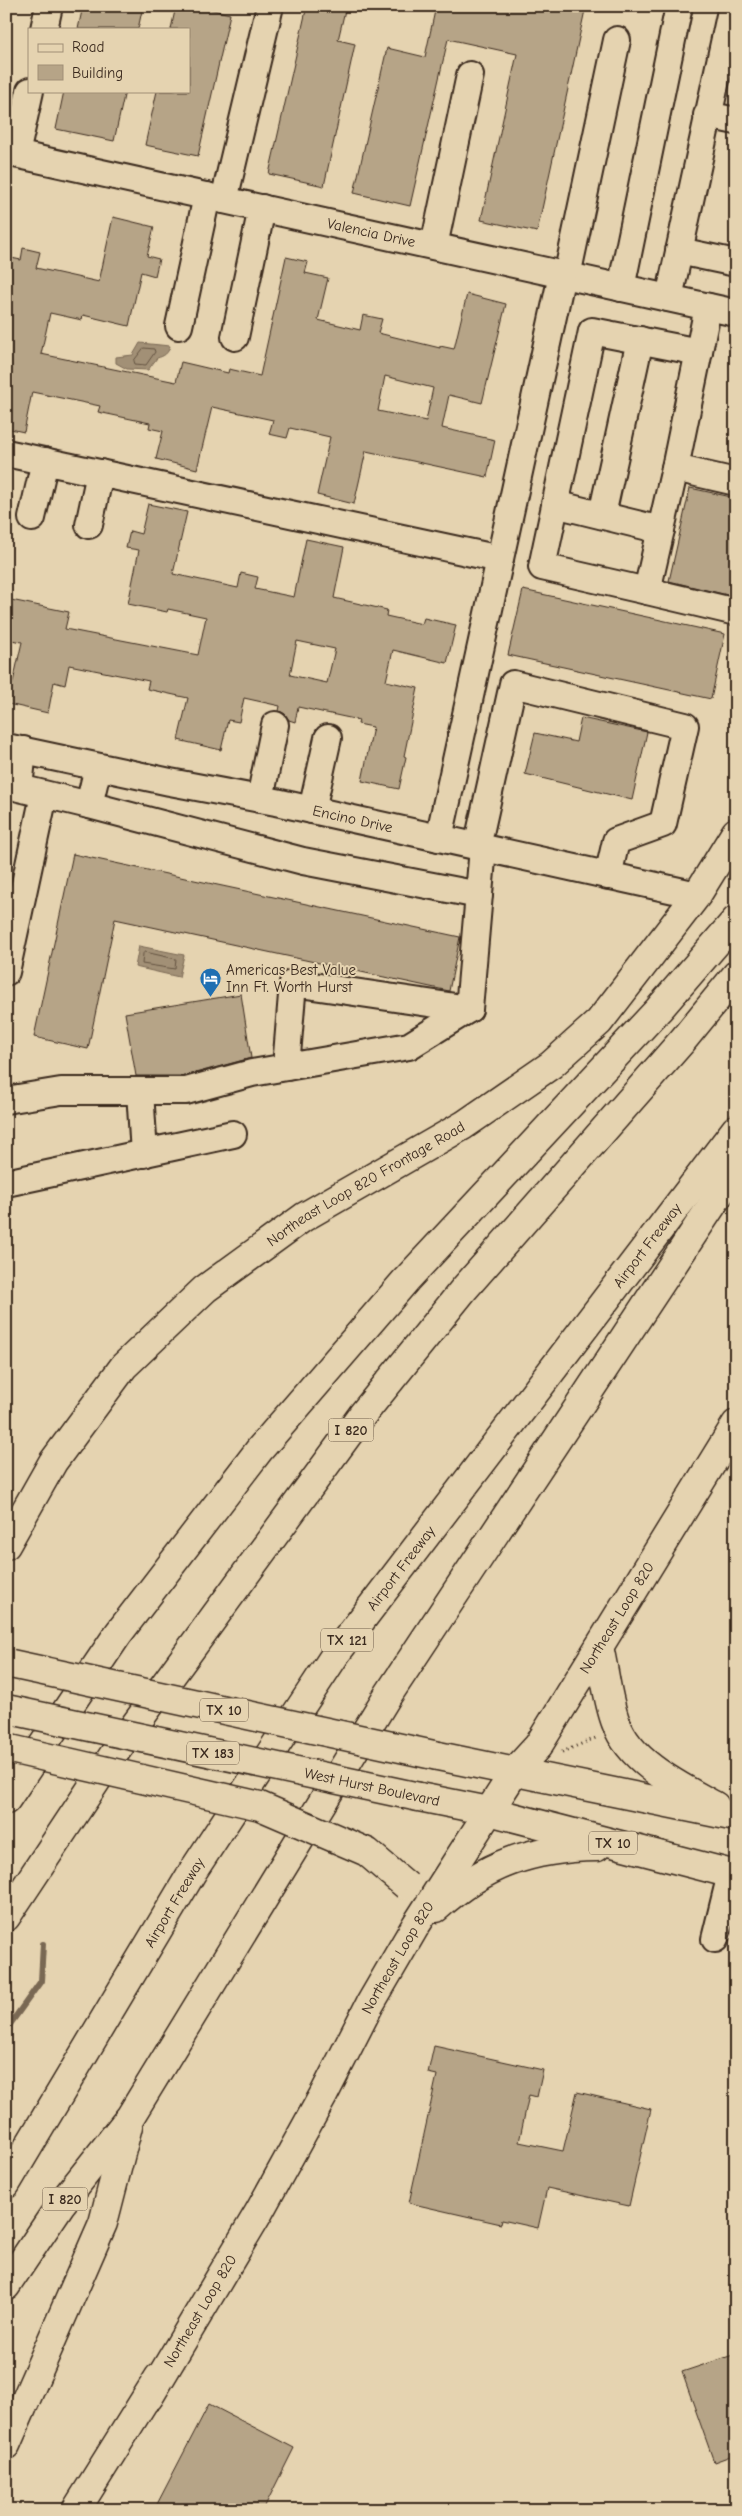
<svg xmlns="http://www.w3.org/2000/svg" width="742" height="2516" font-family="'Comic Neue',sans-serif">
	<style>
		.water { fill: #a29076; stroke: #796753 }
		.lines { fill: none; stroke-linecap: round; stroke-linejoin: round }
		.shore { stroke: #645341; stroke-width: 1 }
		.stream { stroke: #796753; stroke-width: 6 }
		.building { fill: #b6a487; stroke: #3b2a1e; fill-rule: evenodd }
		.minor-casing { stroke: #3b2a1e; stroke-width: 30 }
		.major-casing { stroke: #3b2a1e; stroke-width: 31 }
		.highway-casing { stroke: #3b2a1e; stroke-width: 31 }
		.path { stroke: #3b2a1e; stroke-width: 3; stroke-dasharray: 1 4; stroke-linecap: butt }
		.minor { stroke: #e5d3b0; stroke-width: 26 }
		.major { stroke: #e5d3b0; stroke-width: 28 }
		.highway { stroke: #e5d3b0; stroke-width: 28 }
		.major-bridge-casing { stroke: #3b2a1e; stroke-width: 31; stroke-linecap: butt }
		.major-bridge { stroke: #e5d3b0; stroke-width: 28 }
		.labels { text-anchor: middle; stroke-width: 4; stroke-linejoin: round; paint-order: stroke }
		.shield { fill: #e5d3b0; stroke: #6e5d4a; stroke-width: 1 }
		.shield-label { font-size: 14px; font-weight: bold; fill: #3b2a1e }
		.street-label { font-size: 15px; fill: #3b2a1e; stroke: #e5d3b0 }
		.poi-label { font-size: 15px; fill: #3b2a1e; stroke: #e5d3b0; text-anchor: start }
	</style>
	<rect width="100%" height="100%" fill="#e5d3b0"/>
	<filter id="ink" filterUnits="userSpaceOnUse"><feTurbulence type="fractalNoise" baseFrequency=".02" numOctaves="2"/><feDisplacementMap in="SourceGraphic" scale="10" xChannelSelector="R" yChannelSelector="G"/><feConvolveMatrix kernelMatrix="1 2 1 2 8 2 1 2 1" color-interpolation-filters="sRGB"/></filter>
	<g filter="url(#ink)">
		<path class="water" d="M 140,343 L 170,346 C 168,354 164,356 157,358 L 148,370 L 127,369 L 116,363 L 116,357 L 133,355 Z
			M 139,946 L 184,955 L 179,977 L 135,967 Z"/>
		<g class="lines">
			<path class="shore" d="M 144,348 L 154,349 L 155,352 L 146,365 L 135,364 L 134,361 Z
				M 145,952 L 176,959 L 175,969 L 142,964 L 143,954 Z"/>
			<path class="stream" d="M 6,2030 L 41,1981 L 43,1944"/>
		</g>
		<path class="building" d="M 83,6 L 143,6 L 138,29 L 78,29 Z
			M 176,6 L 196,6 L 230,14 L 198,156 L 145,145 L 157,91 L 189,91 L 189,29 L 171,29 Z
			M 307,6 L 346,6 L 338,40 L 355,44 L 324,186 L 269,174 Z
			M 436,6 L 568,6 L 585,10 L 537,232 L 481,220 L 517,54 L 448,39 L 410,206 L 354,193 L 387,48 L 425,57 Z
			M 64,91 L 125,91 L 114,141 L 56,129 Z
			M 113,217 L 154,227 L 147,256 L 159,259 L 155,276 L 141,272 L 129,326 L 83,315 L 82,320 L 50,313 L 41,354 L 176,382 L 181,362 L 228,373 L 229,369 L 260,376 L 286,257 L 308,262 L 305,273 L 328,278 L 318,320 L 360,330 L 363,315 L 382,319 L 378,333 L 440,348 L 440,346 L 454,349 L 467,294 L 506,304 L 482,403 L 449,395 L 442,428 L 495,440 L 487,477 L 366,451 L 354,504 L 317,495 L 330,437 L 290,428 L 287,438 L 269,434 L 273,420 L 212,407 L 197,469 L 156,459 L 163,431 L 149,428 L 150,423 L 98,412 L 100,406 L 32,392 L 24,432 L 6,428 L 6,257 L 21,260 L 23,248 L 40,252 L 36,268 L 99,282 ZM 385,376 L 433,388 L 426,421 L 378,411 Z
			M 690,488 L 736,498 L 736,597 L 669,581 Z
			M 148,504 L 187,512 L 173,574 L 238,588 L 241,573 L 258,577 L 255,589 L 294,597 L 306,539 L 344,547 L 334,598 L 387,610 L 386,616 L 422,624 L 424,618 L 456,625 L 447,663 L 393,650 L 386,681 L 418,688 L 404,756 L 406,757 L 399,789 L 362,781 L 373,727 L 358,724 L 359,720 L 298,707 L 295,722 L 289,720 L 285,714 L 279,711 L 280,706 L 244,698 L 239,722 L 228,720 L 221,750 L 178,740 L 188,698 L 147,689 L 149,681 L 69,665 L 65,685 L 54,682 L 48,713 L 8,704 L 22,642 L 6,639 L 6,599 L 69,612 L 65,629 L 198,655 L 206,617 L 168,609 L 167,612 L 128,604 L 139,550 L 126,548 L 130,531 L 141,534 ZM 297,641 L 335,649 L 327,683 L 290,675 Z
			M 523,590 L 725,634 L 711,699 L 508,655 Z
			M 581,718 L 647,732 L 632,800 L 525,774 L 535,733 L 576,742 Z
			M 73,854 L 460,937 L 449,991 L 115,919 L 88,1049 L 34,1037 Z
			M 241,994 L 251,1058 L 184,1076 L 136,1076 L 125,1013 Z
			M 434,2046 L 543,2070 L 537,2097 L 529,2095 L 519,2142 L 563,2151 L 577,2092 L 651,2109 L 629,2206 L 547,2188 L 538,2228 L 502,2220 L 501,2224 L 409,2203 L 437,2075 L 428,2073 Z
			M 736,2354 L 736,2454 L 714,2462 L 682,2372 Z
			M 209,2404 L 294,2448 L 263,2510 L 154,2510 Z"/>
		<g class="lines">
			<defs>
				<g id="minor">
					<path d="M 44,29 L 49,6"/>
					<path d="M 707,115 L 736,121"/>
					<path id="s1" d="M 6,152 L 736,313"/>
					<path d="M 16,154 L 30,91"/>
					<path d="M 224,200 L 270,6"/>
					<path d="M 434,246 L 470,75"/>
					<path d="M 679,251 L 736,263"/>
					<path d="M 567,276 L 617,40"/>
					<path d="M 621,288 L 679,6"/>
					<path d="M 669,298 L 732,6"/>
					<path d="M 708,307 L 675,468 L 647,591 L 736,612"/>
					<path d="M 179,326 L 207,196"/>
					<path d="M 235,337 L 262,208"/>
					<path d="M 6,453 L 500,559"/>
					<path d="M 675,468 L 736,482"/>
					<path d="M 555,504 L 661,530"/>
					<path d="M 602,515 L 640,340"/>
					<path d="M 32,518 L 45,461"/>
					<path d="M 89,525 L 100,473"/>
					<path d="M 647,591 L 542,567 L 592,331 L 699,352"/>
					<path id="s2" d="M 6,747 L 170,782 L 276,802 L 697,895"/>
					<path d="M 23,750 L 19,788 L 89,805 L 98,767"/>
					<path d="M 260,799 L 275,725"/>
					<path d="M 89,805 L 303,861 L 479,895"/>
					<path d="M 312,810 L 328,738"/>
					<path d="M 439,838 L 562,275"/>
					<path d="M 477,847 L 513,684 L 685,726 L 663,824 L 616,841 L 608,876"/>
					<path d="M 6,972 L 44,795"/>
					<path d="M 286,1067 L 293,983 L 469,1009"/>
					<path d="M 140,1091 L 144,1154"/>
					<path d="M 6,1100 L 61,1091 L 186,1091 L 252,1073 L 409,1046 L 469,1009 L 483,848"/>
					<path d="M 6,1183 L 233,1134"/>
					<path d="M 715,1939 L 731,1874"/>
				</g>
				<g id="major">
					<path id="s3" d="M 6,1545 L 53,1462 L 124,1366 L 205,1289 L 304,1217 L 464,1125 L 551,1065 L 599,1022 L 697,895 L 736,832"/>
					<path d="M 599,1647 C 605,1672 607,1700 616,1723 C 630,1763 681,1787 715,1806"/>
					<path d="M 438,1756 L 736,1817"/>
					<path d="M 419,1797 L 489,1811 L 736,1875"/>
					<path d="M 436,1908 C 485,1864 531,1848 597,1847"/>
					<path id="s4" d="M 149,2397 L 259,2212 L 324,2094 L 370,2004 L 416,1925 L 515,1771 L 538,1746 L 736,1424"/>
				</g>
				<g id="highway">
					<path d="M 6,1800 L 118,1634 L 260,1449 L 406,1280 L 659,1009 L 736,920"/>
					<path d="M 6,1917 L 116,1751 L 363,1414 L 464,1289 L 683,1040 L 736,975"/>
					<path id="s5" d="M 6,2184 L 193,1871 L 337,1652 L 736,1129"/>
					<path d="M 6,2286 L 61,2204 L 130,2117 L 388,1695 L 736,1169"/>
					<path d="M 6,2445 L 103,2223 L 128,2126"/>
					<path d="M 76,2510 L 159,2377"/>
				</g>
			</defs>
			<use href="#minor" class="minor-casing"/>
			<use href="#major" class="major-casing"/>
			<use href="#highway" class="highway-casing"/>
			<path class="path" d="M 562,1752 L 598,1737"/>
			<use href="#minor" class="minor"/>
			<use href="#major" class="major"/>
			<use href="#highway" class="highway"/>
			<defs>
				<path id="major-bridge" d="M 11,1664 L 438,1756
					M 6,1709 L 419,1797
					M 6,1748 L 260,1806 L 367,1852 L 407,1886"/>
			</defs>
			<use href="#major-bridge" class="major-bridge-casing"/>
			<use href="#major-bridge" class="major-bridge"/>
		</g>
	</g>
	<defs>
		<symbol id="hotel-pin" viewBox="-11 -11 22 30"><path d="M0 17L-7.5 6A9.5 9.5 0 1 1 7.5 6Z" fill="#1f6fb2" stroke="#e5d3b0"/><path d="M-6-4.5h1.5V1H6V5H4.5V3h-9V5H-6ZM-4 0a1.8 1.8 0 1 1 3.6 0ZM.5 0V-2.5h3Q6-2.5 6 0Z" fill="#fff"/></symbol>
	</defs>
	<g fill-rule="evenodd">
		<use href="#hotel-pin" x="198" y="966" width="25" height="34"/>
	</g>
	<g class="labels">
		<g class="shield">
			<rect x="328.5" y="1418.5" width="45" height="23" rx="4"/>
			<rect x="321" y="1628.5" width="52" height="23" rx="4"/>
			<rect x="200" y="1698.5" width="48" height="23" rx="4"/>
			<rect x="187" y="1741.5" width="52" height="23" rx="4"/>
			<rect x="589" y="1831.5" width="48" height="23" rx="4"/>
			<rect x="42.5" y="2187.5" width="45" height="23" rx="4"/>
		</g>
		<g class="shield-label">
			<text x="351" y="1435">I 820</text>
			<text x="347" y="1645">TX 121</text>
			<text x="224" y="1715">TX 10</text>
			<text x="213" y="1758">TX 183</text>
			<text x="613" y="1848">TX 10</text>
			<text x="65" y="2204">I 820</text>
		</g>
		<g class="street-label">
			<text dy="5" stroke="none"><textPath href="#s1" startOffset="374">Valencia Drive</textPath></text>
			<text dy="5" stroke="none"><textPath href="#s2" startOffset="354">Encino Drive</textPath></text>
			<text dy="5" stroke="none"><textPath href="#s3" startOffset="519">Northeast Loop 820 Frontage Road</textPath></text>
			<text dy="5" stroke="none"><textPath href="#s5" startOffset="1138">Airport Freeway</textPath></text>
			<text dy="5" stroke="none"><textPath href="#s5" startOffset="732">Airport Freeway</textPath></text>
			<text dy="5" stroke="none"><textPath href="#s4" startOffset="910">Northeast Loop 820</textPath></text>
			<text transform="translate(372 1787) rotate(12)" y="5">West Hurst Boulevard</text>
			<text dy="5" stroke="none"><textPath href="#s5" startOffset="328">Airport Freeway</textPath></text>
			<text dy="5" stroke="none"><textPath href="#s4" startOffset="505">Northeast Loop 820</textPath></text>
			<text dy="5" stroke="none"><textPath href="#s4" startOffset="100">Northeast Loop 820</textPath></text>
		</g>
		<g class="poi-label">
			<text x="226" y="975">Americas Best Value<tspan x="226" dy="17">Inn Ft. Worth Hurst</tspan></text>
		</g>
	</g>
	<rect width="742" height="2516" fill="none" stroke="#e5d3b0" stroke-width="25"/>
	<rect x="12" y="12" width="717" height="2491" fill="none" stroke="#3b2a1e" stroke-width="2" filter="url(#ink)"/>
	<rect x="28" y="28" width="162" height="65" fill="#e5d3b0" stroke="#a18f76"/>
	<rect x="38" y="44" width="25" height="8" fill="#e5d3b0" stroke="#a18f76"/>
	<text x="72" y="52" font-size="15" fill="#3b2a1e">Road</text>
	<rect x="38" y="65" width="25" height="15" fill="#b6a487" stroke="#a18f76"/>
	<text x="72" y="78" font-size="15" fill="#3b2a1e">Building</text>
</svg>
